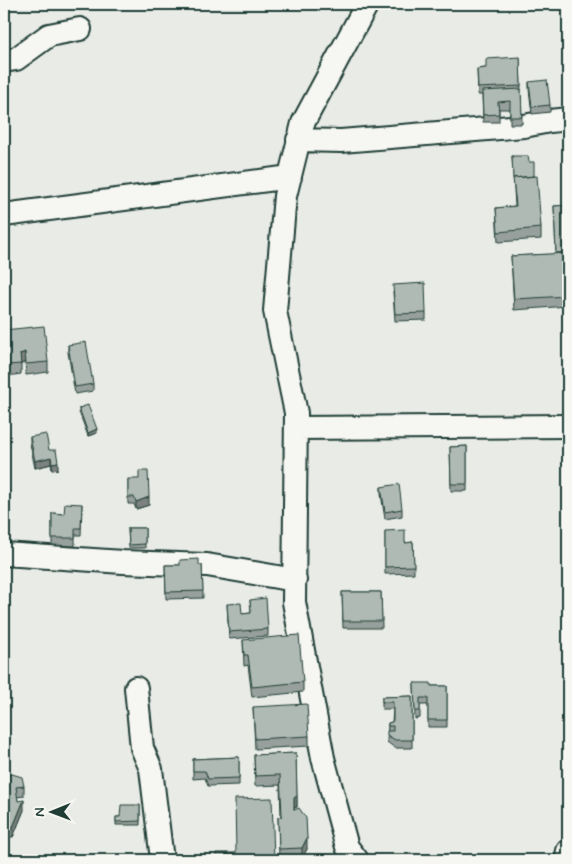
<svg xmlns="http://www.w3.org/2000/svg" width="572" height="864" font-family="Mynerve,sans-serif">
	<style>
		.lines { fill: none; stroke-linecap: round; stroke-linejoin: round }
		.minor-casing { stroke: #1f3d34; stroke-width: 26 }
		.minor { stroke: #f6f6f2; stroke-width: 22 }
		.wall { fill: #97a09c; stroke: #1f3d34 }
		.shaded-wall { fill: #7b827f; stroke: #1f3d34 }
		.building { fill: #b0bab5; stroke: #1f3d34 }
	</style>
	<rect width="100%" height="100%" fill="#e9ebe7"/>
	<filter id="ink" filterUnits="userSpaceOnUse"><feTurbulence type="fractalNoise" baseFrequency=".02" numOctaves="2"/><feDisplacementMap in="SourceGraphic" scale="10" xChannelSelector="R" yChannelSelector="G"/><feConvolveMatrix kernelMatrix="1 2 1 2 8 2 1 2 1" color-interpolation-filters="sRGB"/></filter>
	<g filter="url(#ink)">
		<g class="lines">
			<defs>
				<path id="minor" d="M 4,61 L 16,59 L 49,35 L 80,29
					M 298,140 L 341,141 L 524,126 L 550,121 L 568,119
					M 4,215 L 290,177
					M 296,428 L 568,426
					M 4,554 L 123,562 L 207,565 L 295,580
					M 136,688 L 142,748 L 151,769 L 162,860
					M 357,860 L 347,847 L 323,758 L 294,602 L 296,413 L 275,311 L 285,196 L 303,123 L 367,4
					M 566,860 L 568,851"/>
			</defs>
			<use href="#minor" class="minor-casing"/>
			<use href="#minor" class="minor"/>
		</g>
		<path class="wall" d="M 520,57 L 522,124 L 510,124 L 510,109 L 499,109 L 499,122 L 483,122 L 482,95 L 478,95 L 477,69 L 486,68 Z
			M 529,82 L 550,105 L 550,112 L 532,114 L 529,89 Z
			M 512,156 L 529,162 L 534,176 L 541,228 L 541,239 L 498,242 L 496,208 L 515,206 Z
			M 568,205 L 568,306 L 514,310 L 511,256 L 556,254 L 554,206 Z
			M 393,292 L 426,313 L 426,320 L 395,321 Z
			M 4,330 L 48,362 L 48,372 L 26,375 L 25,362 L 21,364 L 21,374 L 7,376 L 6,368 L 4,368 Z
			M 68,345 L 93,384 L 93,391 L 75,394 L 68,352 Z
			M 79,408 L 97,433 L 88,436 L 79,412 Z
			M 30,437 L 49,450 L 58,469 L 52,470 L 51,464 L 35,468 L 30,444 Z
			M 467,446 L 467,491 L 451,491 L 450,447 Z
			M 128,479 L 149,505 L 136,509 L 134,504 L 128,504 Z
			M 381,487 L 402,509 L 402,516 L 385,519 L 381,494 Z
			M 82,504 L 81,535 L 75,535 L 75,546 L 52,545 L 52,513 L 64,514 Z
			M 128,528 L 145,528 L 145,548 L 129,548 Z
			M 385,531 L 405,543 L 413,542 L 414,573 L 385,574 Z
			M 165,565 L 202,565 L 203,598 L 166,599 Z
			M 342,592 L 381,592 L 382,628 L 343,628 Z
			M 250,600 L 268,629 L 268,636 L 229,639 L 227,604 L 242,614 L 251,613 Z
			M 243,640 L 303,682 L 303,692 L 252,697 L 248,665 L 244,666 Z
			M 414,683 L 431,686 L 447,686 L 447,727 L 428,727 L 428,705 L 420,705 L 420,718 L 415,719 Z
			M 412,696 L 412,748 L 395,748 L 387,742 L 388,723 L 392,722 L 393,709 L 382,709 L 382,697 Z
			M 253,707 L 309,736 L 309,746 L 255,749 Z
			M 296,753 L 297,807 L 294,808 L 307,849 L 302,858 L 279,859 L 278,817 L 281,816 L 280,785 L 255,786 L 254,755 Z
			M 239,757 L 239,785 L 208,786 L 205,778 L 193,779 L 193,759 Z
			M 4,775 L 24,786 L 24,796 L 17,797 L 18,801 L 24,810 L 13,837 L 4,837 Z
			M 140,805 L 140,825 L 116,825 L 116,817 L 120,817 Z"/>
		<path class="shaded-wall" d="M 25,352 L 25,362 L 20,365 L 20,354 Z
			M 97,429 L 97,433 L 88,436 L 88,433 Z
			M 51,457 L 51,464 L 35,468 L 35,461 Z
			M 58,462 L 58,469 L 52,470 L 52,463 Z
			M 149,497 L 149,505 L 136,509 L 136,502 Z
			M 297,796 L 297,807 L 294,808 L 294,798 Z
			M 24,800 L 24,810 L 13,837 L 13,827 Z
			M 307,838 L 307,849 L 302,858 L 302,848 Z"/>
		<path class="building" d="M 520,57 L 521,86 L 478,88 L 477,69 L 486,68 L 486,59 Z
			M 547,80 L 550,105 L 532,107 L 529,82 Z
			M 521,89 L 522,117 L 510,117 L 510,101 L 498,102 L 499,114 L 483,115 L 482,91 Z
			M 512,156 L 528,156 L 529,162 L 534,162 L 534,176 L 513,178 Z
			M 537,176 L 541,228 L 498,232 L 496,208 L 516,206 L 513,178 Z
			M 568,205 L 568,252 L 556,253 L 554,206 Z
			M 568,253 L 568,296 L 514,299 L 511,256 Z
			M 425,283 L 426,313 L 395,314 L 393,285 Z
			M 44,326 L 48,362 L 26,364 L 25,352 L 20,354 L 21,364 L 7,365 L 6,358 L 4,358 L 4,330 Z
			M 86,342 L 93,384 L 75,387 L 68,345 Z
			M 88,405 L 97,429 L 88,433 L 79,408 Z
			M 46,434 L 49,450 L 56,450 L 58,462 L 52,463 L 51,457 L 35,461 L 30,437 Z
			M 467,446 L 467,484 L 451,484 L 450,447 Z
			M 139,471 L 148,471 L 149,497 L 136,502 L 134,497 L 128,497 L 128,479 L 139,479 Z
			M 399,484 L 402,509 L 385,512 L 381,487 Z
			M 65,503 L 82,504 L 81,528 L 75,528 L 75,538 L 52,538 L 52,513 L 64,514 Z
			M 128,528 L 145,528 L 145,544 L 129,545 Z
			M 405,530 L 405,543 L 413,542 L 414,566 L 385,567 L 385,531 Z
			M 199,559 L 199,565 L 202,565 L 203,591 L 166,592 L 165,565 L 180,565 L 180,560 Z
			M 342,592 L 381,592 L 382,621 L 343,621 Z
			M 266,598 L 268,629 L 229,632 L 227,604 L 241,603 L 242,614 L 251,613 L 250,600 Z
			M 299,635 L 303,682 L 252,687 L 248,655 L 244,655 L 243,640 Z
			M 414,683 L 431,683 L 431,686 L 447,686 L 447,720 L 428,720 L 428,698 L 420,698 L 420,711 L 415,711 Z
			M 412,696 L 412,740 L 395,740 L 387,735 L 387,731 L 393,731 L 393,726 L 388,726 L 388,723 L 392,722 L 393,720 L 393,702 L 382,702 L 382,697 Z
			M 307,704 L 309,736 L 255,739 L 253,707 Z
			M 296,753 L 297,796 L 294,798 L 294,810 L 299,808 L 306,818 L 307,838 L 302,848 L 279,849 L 278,817 L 282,816 L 280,775 L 255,776 L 254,755 Z
			M 239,757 L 239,778 L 208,779 L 205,771 L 193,771 L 193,759 Z
			M 12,774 L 22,777 L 24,786 L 16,787 L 18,801 L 24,800 L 13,827 L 4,827 L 4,775 Z
			M 272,798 L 274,860 L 216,860 L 216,853 L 236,853 L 235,799 Z
			M 121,805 L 140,805 L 140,821 L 116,822 L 116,817 L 120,817 Z"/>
	</g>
	<rect width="572" height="864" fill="none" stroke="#f6f6f2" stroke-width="20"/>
	<rect x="10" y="10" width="552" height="844" fill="none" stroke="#1f3d34" stroke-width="2" filter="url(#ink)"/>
	<g transform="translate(52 812) rotate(269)" stroke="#f6f6f2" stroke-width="4" paint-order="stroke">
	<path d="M0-4L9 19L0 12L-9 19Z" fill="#1f3d34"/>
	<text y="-8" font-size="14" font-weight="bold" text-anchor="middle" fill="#1f3d34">N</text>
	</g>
</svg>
